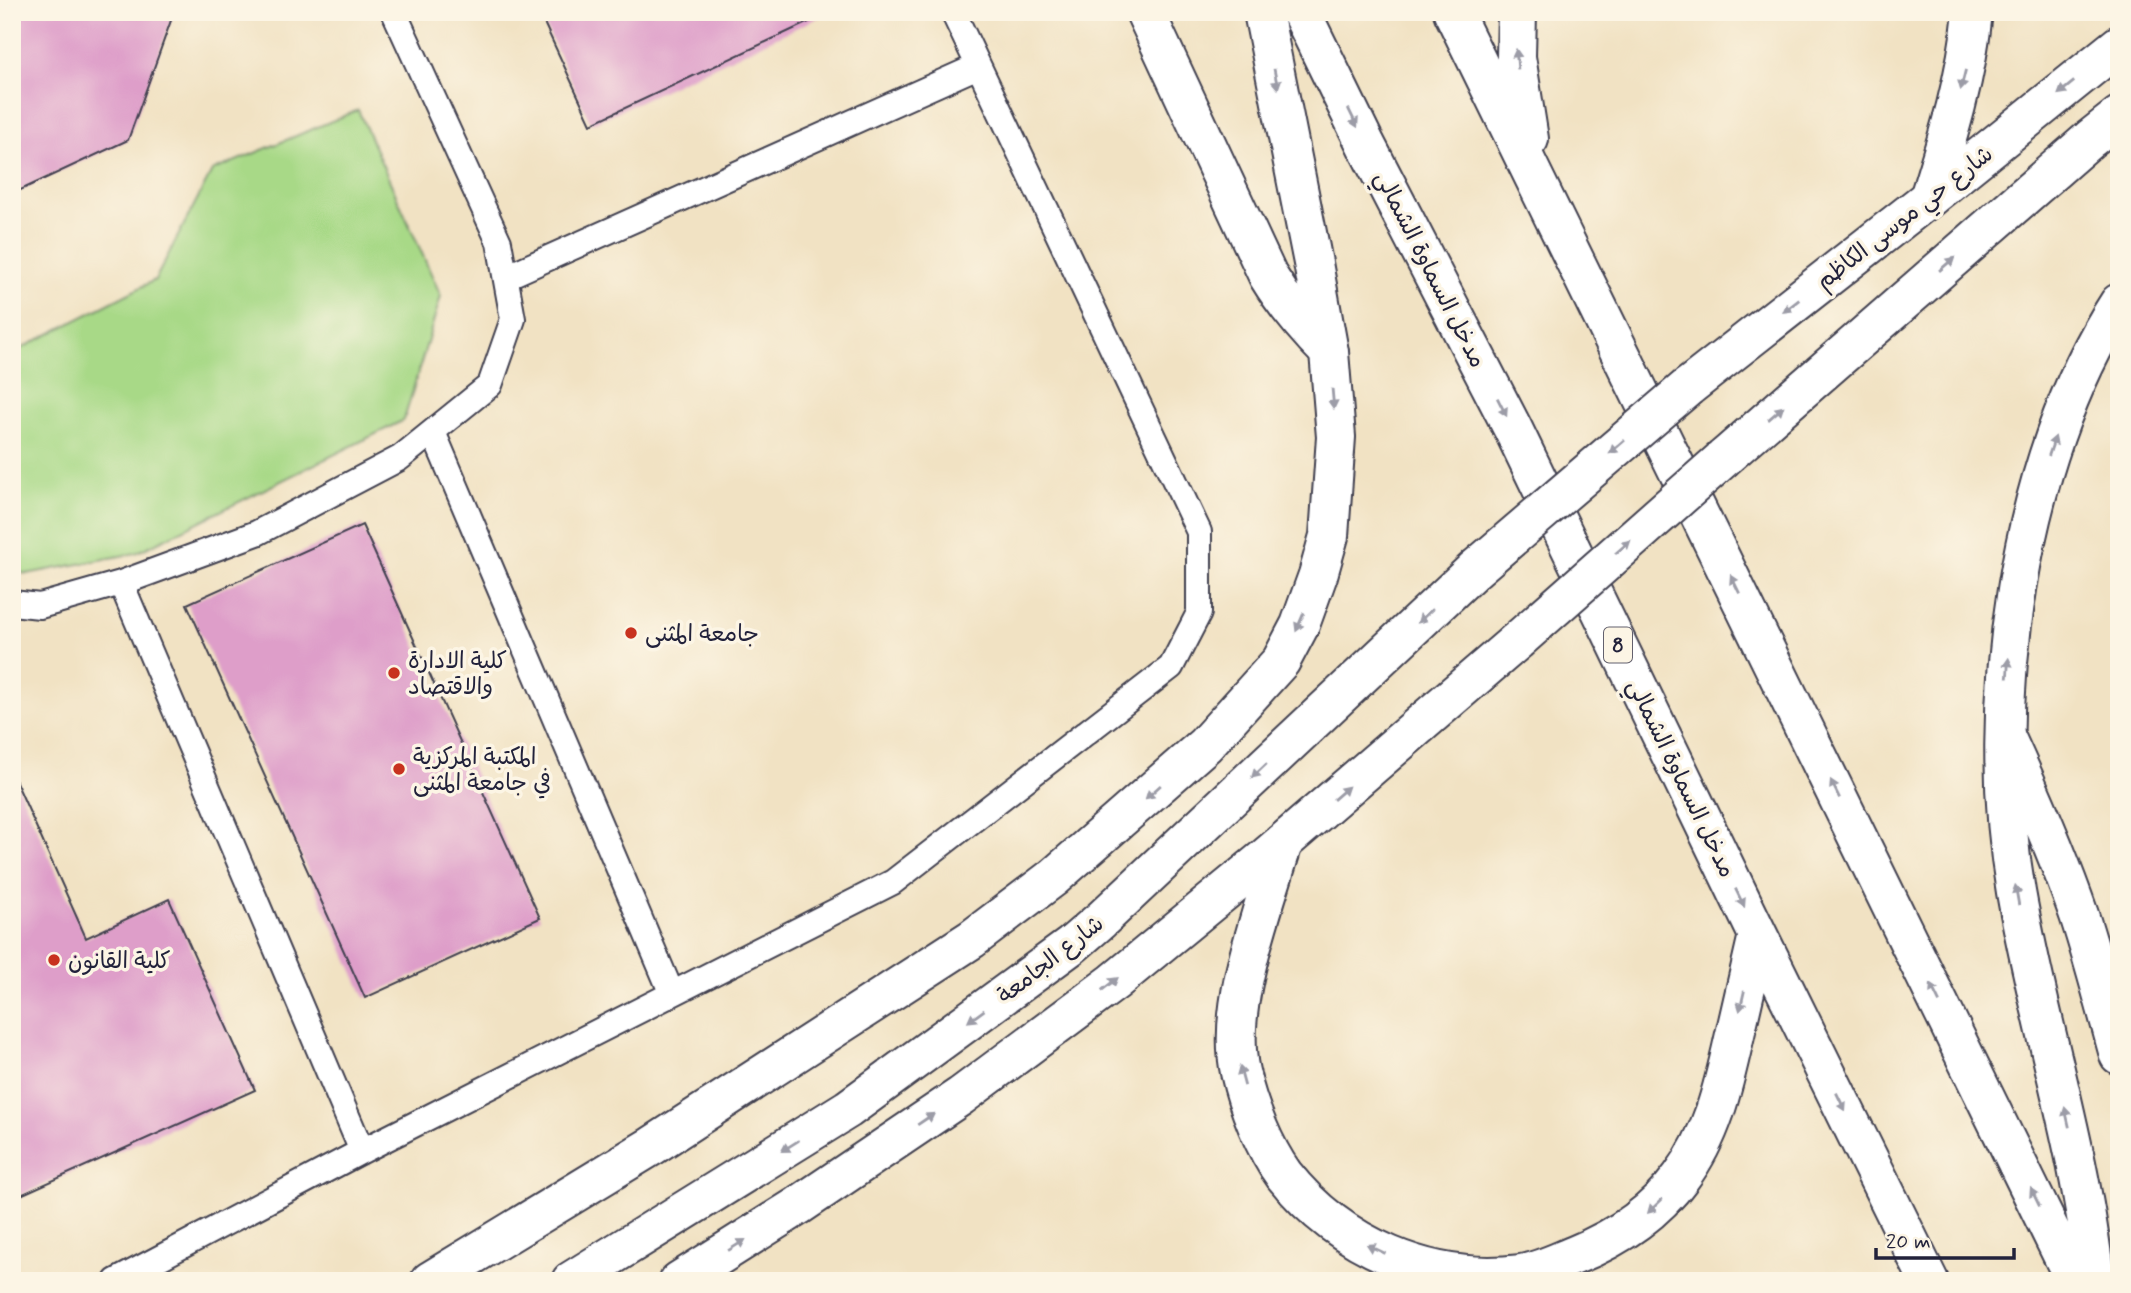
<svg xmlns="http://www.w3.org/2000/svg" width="2131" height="1293" font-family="Mynerve,'Playpen Sans Arabic',sans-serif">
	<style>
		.green { fill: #a8d987; stroke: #657e61; stroke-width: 2 }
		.building { fill: #de9ec9 }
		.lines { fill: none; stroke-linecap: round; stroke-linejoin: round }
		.service-casing { stroke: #413f4f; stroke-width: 28 }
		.secondary-casing { stroke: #413f4f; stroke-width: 42 }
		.trunk-casing { stroke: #413f4f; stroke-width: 42 }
		.service { stroke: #fff; stroke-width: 24 }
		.secondary { stroke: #fff; stroke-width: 38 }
		.trunk { stroke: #fff; stroke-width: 38 }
		.secondary-bridge-casing { stroke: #413f4f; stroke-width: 42; stroke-linecap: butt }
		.secondary-bridge { stroke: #fff; stroke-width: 38 }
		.oneway { fill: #9c9ca7 }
		.poi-dot { fill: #c8321e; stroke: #fcf5e5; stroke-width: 2.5 }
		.labels { text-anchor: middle; stroke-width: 7; stroke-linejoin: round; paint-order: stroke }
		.shield { fill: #fcf5e5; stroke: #63616e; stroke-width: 2 }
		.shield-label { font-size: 21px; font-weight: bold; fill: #22223b }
		.street-label { font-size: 23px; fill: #22223b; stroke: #fcf5e5 }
		.poi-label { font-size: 23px; fill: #22223b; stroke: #fcf5e5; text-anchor: start }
	</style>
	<rect width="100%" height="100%" fill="#fcf5e5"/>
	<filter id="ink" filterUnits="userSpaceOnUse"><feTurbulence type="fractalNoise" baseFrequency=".0143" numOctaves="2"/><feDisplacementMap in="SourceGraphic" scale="14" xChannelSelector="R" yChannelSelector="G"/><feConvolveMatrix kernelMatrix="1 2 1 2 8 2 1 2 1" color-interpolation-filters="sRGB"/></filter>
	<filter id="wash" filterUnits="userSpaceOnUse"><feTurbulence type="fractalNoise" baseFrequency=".00686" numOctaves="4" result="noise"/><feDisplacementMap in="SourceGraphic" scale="28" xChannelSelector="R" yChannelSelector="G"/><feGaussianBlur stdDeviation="1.57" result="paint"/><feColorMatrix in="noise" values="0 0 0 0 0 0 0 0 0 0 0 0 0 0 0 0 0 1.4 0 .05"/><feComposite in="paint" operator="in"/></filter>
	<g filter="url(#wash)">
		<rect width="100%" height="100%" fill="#f1e2c3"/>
		<path class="green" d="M 358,110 L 441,296 L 404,420 L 136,553 L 27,574 L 12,571 L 12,353 L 155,280 L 212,171 Z"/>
		<g id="blocks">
			<path class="building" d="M 12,12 L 174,12 L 128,140 L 12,194 Z
				M 539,12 L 830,12 L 591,124 Z
				M 362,525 L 540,918 L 365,998 L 187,604 Z
				M 12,773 L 86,938 L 169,899 L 255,1090 L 12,1199 Z"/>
		</g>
	</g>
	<g filter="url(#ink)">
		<use href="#blocks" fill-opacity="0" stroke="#413f4f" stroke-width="2"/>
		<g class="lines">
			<defs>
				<path id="service" d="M 506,277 L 978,66
					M 433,432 L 672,994
					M 121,583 L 362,1151
					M 12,603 L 40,606 L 121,583 L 257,533 L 400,458 L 490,385 L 513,319 L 499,242 L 394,12
					M 116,1281 L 362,1151 L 893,882 L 1171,667 L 1199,613 L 1199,532 L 953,12"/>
				<path id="secondary" d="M 1145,12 L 1268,276 C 1285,304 1305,328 1329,352
					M 1688,387 L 1929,198 L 2119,45
					M 1724,458 L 2090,139 L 2119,116
					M 2005,736 C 2032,795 2058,854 2079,915 C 2094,961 2106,1008 2119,1055
					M 571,1281 L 848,1109 L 1072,945 L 1101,920 L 1475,569
					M 679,1281 L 798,1206 L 961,1096 L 1114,982 L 1265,858 L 1517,641"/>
				<path id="trunk" d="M 1301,12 L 1366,145 L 1512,427 L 1758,935 L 1929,1281
					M 1453,12 L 2075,1281
					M 1517,12 L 1516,57 L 1529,139
					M 1929,198 C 1948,137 1967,76 1973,12
					M 1283,843 C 1264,908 1225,1006 1240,1072 C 1247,1104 1264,1148 1284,1175 C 1340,1246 1430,1285 1520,1274 C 1538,1272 1558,1262 1575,1255 C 1617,1238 1654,1214 1681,1177 C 1712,1136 1723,1088 1734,1039 C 1742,1004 1750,969 1758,935
					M 430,1281 L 652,1146 L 972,939 L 1054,877 L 1205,745 L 1281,661 L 1300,625 L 1318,575 L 1329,536 L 1336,437 L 1329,352 L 1313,263 L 1263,12
					M 2095,1281 C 2081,1149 2039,1022 2016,892 C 1984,709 2017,460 2119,303"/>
			</defs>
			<use href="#service" class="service-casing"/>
			<use href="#secondary" class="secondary-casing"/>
			<use href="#trunk" class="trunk-casing"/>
			<use href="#service" class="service"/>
			<use href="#secondary" class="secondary"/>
			<use href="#trunk" class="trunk"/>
			<defs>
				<path id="secondary-bridge" d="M 1475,569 L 1688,387
					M 1517,641 L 1724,458"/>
			</defs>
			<use href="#secondary-bridge" class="secondary-bridge-casing"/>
			<use href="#secondary-bridge" class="secondary-bridge"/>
		</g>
		<defs><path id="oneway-solid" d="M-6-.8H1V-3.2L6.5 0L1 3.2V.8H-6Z" transform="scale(1.75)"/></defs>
		<g class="oneway">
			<use href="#oneway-solid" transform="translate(1517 59) rotate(-95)"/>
			<use href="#oneway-solid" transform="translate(1276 79) rotate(79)"/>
			<use href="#oneway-solid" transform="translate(1963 80) rotate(104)"/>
			<use href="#oneway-solid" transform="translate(2066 88) rotate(141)"/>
			<use href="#oneway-solid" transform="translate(1353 118) rotate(64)"/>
			<use href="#oneway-solid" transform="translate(1947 264) rotate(-41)"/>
			<use href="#oneway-solid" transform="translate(1791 306) rotate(142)"/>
			<use href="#oneway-solid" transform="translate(1333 399) rotate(85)"/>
			<use href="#oneway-solid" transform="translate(1502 407) rotate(63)"/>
			<use href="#oneway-solid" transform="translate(1776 413) rotate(-41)"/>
			<use href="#oneway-solid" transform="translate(2052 446) rotate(-71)"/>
			<use href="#oneway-solid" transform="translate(1617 447) rotate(139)"/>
			<use href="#oneway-solid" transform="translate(1623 547) rotate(-41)"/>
			<use href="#oneway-solid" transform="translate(1735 584) rotate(-116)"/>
			<use href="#oneway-solid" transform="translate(1425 616) rotate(137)"/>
			<use href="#oneway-solid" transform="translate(1300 622) rotate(113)"/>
			<use href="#oneway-solid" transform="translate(2008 668) rotate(-86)"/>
			<use href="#oneway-solid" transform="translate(1259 771) rotate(137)"/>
			<use href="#oneway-solid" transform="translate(1835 789) rotate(-116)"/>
			<use href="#oneway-solid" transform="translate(1153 792) rotate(138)"/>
			<use href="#oneway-solid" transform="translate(1341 793) rotate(-41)"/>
			<use href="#oneway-solid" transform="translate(2017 895) rotate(-100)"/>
			<use href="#oneway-solid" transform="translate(1740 898) rotate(64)"/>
			<use href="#oneway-solid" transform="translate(1110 984) rotate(-38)"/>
			<use href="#oneway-solid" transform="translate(1935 993) rotate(-116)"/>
			<use href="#oneway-solid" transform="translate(1742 1001) rotate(103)"/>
			<use href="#oneway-solid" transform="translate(976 1016) rotate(144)"/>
			<use href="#oneway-solid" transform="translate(1242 1076) rotate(-105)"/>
			<use href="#oneway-solid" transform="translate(1841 1102) rotate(64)"/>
			<use href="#oneway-solid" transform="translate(2067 1117) rotate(-103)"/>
			<use href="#oneway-solid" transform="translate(926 1119) rotate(-34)"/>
			<use href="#oneway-solid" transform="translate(790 1146) rotate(148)"/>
			<use href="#oneway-solid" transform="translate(2035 1197) rotate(-116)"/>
			<use href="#oneway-solid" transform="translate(1655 1206) rotate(136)"/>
			<use href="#oneway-solid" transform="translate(737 1245) rotate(-32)"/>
			<use href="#oneway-solid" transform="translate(1376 1249) rotate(-154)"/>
		</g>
	</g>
	<g class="poi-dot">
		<circle cx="631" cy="633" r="7"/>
		<circle cx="394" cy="673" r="7"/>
		<circle cx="399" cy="769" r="7"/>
		<circle cx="54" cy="960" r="7"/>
	</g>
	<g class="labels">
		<rect class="shield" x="1604" y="627.5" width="28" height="35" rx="5"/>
		<g class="shield-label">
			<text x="1618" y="652">8</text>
		</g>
		<g class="street-label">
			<text transform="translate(1904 217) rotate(-38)" y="8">شارع حي موسى الكاظم</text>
			<text transform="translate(1431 269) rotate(63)" y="8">مدخل السماوة الشمالي</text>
			<text transform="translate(1682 778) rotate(64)" y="8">مدخل السماوة الشمالي</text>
			<text transform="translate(1050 959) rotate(-38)" y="8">شارع الجامعة</text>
		</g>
		<g class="poi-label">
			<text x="645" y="641">جامعة المثنى</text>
			<text x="408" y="668">كلية الادارة<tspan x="408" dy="26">والاقتصاد</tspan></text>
			<text x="413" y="764">المكتبة المركزية<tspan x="413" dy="26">في جامعة المثنى</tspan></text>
			<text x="68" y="968">كلية القانون</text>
		</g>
	</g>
	<rect width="2131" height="1293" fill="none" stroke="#fcf5e5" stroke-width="42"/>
	<path d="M1876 1248v10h138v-10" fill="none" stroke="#22223b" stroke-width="3.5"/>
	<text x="1886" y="1248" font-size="21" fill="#22223b" stroke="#fcf5e5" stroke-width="5" paint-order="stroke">20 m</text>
</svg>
